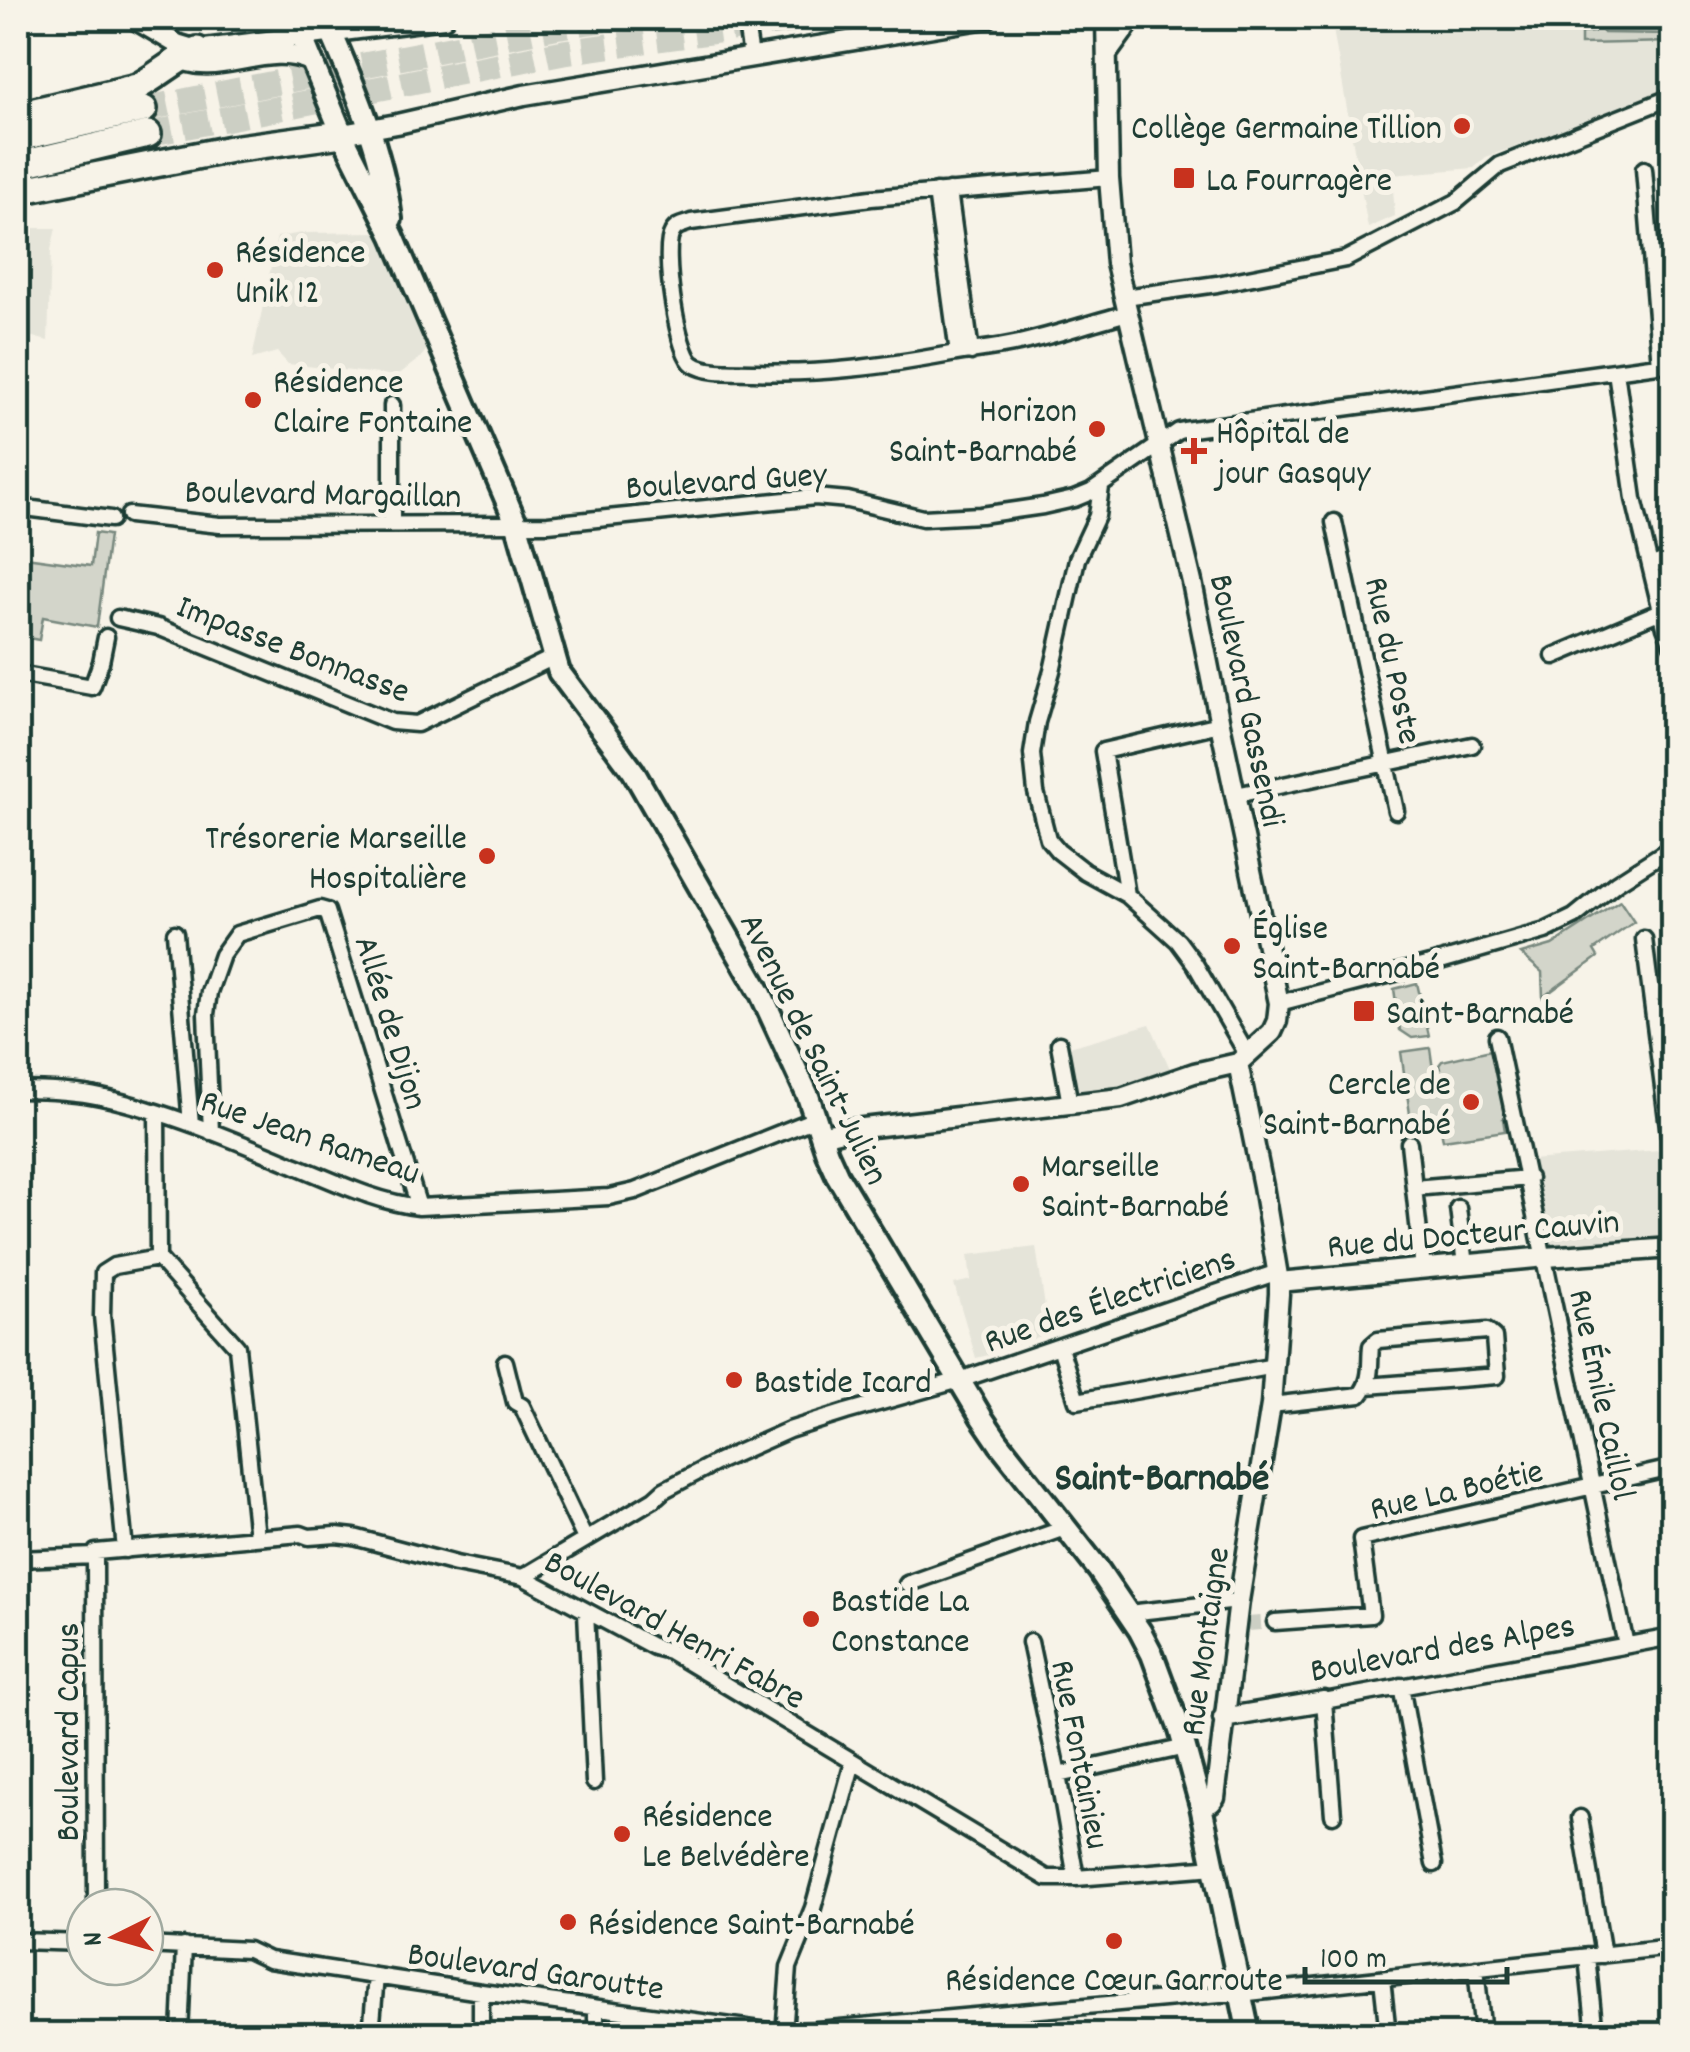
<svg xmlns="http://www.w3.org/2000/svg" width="1690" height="2052" font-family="Dekko,sans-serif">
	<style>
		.built { fill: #e5e4d9 }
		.green { fill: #d3d5ca; stroke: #79897f; stroke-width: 2.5 }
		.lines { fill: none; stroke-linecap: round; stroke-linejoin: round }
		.minor-tunnel { stroke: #cccfc4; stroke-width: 14; stroke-dasharray: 14 7; stroke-linecap: butt }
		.motorway-tunnel { stroke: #cccfc4; stroke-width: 25; stroke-dasharray: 25 12; stroke-linecap: butt }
		.minor-casing { stroke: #1f3d34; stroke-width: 21 }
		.tertiary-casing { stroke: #1f3d34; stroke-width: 25 }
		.secondary-casing { stroke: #1f3d34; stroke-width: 28 }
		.motorway-casing { stroke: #1f3d34; stroke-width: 32 }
		.minor { stroke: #f7f3e8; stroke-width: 14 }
		.tertiary { stroke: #f7f3e8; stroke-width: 18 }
		.secondary { stroke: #f7f3e8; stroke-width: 20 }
		.motorway { stroke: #f7f3e8; stroke-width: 25 }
		.poi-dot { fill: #c8321e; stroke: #f7f3e8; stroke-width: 4 }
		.labels { text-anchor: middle; stroke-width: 10; stroke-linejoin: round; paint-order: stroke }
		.poi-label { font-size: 35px; fill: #1f3d34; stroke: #f7f3e8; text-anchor: start }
		.street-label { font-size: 35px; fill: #1f3d34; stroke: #f7f3e8 }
		.quarter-label { font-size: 40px; font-weight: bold; fill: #1f3d34; stroke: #f7f3e8 }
	</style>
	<rect width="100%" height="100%" fill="#f7f3e8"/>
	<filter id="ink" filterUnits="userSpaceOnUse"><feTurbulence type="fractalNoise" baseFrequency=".01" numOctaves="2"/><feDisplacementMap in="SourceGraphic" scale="20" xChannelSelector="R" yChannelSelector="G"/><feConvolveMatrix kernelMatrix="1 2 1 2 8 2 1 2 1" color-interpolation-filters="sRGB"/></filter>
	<g filter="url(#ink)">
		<path class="built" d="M 1331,18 L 1672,18 L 1672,87 L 1586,122 L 1486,157 L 1474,168 L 1392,175 L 1395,216 L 1368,228 Z
			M 18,228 L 56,228 L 51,250 L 48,341 L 29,336 L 18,338 Z
			M 379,232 L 428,348 L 420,358 L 397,376 L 288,364 L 277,352 L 252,359 L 277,237 L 303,233 Z
			M 1150,1024 L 1172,1073 L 1106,1090 L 1073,1093 L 1066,1048 Z
			M 1660,1150 L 1671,1236 L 1549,1247 L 1531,1160 Z
			M 1036,1247 L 1049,1333 L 1004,1349 L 997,1344 L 991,1346 L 989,1355 L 976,1358 L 954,1284 L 971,1280 L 968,1255 Z"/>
		<path class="green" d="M 1586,18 L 1592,18 L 1604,33 L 1672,34 L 1672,42 L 1581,44 L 1581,33 L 1594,32 Z
			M 1608,18 L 1672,18 L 1672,28 L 1608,28 Z
			M 95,533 L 109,535 L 97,627 L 43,617 L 39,640 L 18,636 L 18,556 L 91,566 Z
			M 1620,901 L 1634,922 L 1594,950 L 1598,957 L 1543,997 L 1542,972 L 1521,954 L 1552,945 Z
			M 1417,983 L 1429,1036 L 1412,1038 L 1400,1030 L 1394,989 Z
			M 1430,1048 L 1433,1070 L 1440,1069 L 1439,1065 L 1442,1061 L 1495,1049 L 1509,1118 L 1503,1119 L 1505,1131 L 1443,1140 L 1439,1118 L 1411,1121 L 1401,1052 Z"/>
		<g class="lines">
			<path class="minor-tunnel" d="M 1247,1624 L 1275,1622"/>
			<path class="motorway-tunnel" d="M 144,109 L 560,26 L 619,18
				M 148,134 L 564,52 L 812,18"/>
			<defs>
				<path id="minor" d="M 745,18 L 751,56
					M 1644,169 L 1660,365
					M 1109,178 L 871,198 L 691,222 C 683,225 676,225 672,233 C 662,249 677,354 693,364 C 708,374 737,371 754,372 C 821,375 885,366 951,354 C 974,350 996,348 1019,343 C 1056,335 1092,322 1129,313
					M 949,191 L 971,352
					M 936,192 L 958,353
					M 1125,297 L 1217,284 L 1346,259 L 1456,202 L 1500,165 L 1672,97
					M 1616,371 L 1634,499 L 1665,627 L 1672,645
					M 392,405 L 392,524
					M 1101,487 L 1097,516 L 1077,559 L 1052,671 L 1037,722 L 1032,754 L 1036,792 L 1048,839 L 1058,851 L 1085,872 L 1127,895
					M 18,507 L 111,519
					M 129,515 L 220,525 L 548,524 L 815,497 L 848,500 L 923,518 L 981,515 L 1043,506 L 1074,499 L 1091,492 L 1179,431 L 1184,430 L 1672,363
					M 1334,522 L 1396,811
					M 1651,566 L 1672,557
					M 118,618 L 158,627 L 392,722 L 417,724 L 554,657
					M 1554,656 L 1661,611
					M 18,674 L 92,687 L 101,662 L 106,637
					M 1220,724 L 1103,751 L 1127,895 L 1178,941 L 1195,964 L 1248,1056
					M 1236,795 L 1472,745
					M 175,933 L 191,1124
					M 1644,939 L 1672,1158
					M 1651,994 L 1672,991
					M 1279,1003 L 1430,964 L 1545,931 L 1574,917 L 1616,883 L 1666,851 L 1672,851
					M 1497,1037 L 1626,1645
					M 1059,1044 L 1070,1104
					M 18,1090 C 46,1090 74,1091 101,1097 C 166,1111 234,1140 296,1166 C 336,1182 376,1202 419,1207 L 609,1197 L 635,1191 L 815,1119
					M 157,1114 L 158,1258 L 237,1347 L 257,1537
					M 211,1132 L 206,1014 L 209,992 L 222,955 L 237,934 L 320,909 L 327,911 L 419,1207
					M 1409,1143 L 1423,1269
					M 1414,1188 L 1529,1178
					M 1458,1208 L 1465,1265
					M 1060,1347 L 1077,1401 L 1275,1366
					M 505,1362 L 515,1402 L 522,1406 L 585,1539
					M 1271,1405 L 1360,1395 C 1373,1379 1369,1364 1371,1346 L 1378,1340 L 1487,1331 L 1494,1337 L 1497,1376 L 1367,1386
					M 125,1550 L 102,1316 L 103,1273 L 114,1266 L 158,1258
					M 95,1556 L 96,1907
					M 18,1559 L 95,1556 L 96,1552 L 301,1534 L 309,1537 L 336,1535 L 354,1537 L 456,1564 L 523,1577 L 654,1647 L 669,1651 L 1047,1878 L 1076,1878 L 1215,1867
					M 523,1577 L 654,1499 L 664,1490 L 719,1461 L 789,1430 L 846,1412 L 960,1380 L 1278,1272
					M 907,1584 L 1065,1528
					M 586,1612 L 594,1782
					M 1128,1613 L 1239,1601
					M 1275,1622 L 1371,1615 L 1361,1539 L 1672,1468
					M 1030,1642 L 1058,1775 L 1076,1878
					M 1401,1686 L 1434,1864
					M 1058,1775 L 1186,1747
					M 1333,1815 L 1324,1701 L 1672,1637
					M 1580,1818 L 1603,1955
					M 18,1941 L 85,1943
					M 145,1945 L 248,1950 L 269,1960 L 481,1992 L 784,2033 L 1220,1994 L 1240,1994 L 1672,1947
					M 1587,1957 L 1595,2034
					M 1476,1968 L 1483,2034
					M 1382,1979 L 1388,2034
					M 180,2034 L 184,1946
					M 371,2034 L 376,1976
					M 481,2034 L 481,1992
					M 596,2034 L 596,2008
					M 784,2034 L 789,1967 L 813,1908 L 853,1762"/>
				<path id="tertiary" d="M 133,18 L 177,44 L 197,50 L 444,18
					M 1107,54 L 1133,18
					M 176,57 C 216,80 268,39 312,62
					M 342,134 L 397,124 L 524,95 L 987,18
					M 821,1136 L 846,1130 L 1121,1098 L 1194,1073 L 1238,1063 L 1272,1032 L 1277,1021 L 1279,1003 L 1220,724 L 1192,582 L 1116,263 L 1109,178 L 1106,18
					M 1279,1282 L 1546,1257 L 1672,1248
					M 1223,1718 L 1324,1701
					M 1201,1806 L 1211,1803 L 1215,1798 L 1239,1601 L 1271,1405 L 1279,1294 L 1279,1282 L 1263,1186 L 1238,1063"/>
				<path id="secondary" d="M 298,18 L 301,35 L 342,134 L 393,236 L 517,525 L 559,672 L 633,771 L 761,994 L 808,1096 L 827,1153 L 837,1175 L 982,1418 L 999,1443 L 1098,1569 L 1140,1631 L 1152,1654 L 1180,1730 L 1201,1806 L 1249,2034
					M 325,18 C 353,82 382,149 391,219"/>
				<path id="motorway" d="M 18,115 L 137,87 C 158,76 174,60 197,50
					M 18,138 L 144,109
					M 18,165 L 148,134
					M 18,191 L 231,149 L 342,134"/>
			</defs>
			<use href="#minor" class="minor-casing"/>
			<use href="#tertiary" class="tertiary-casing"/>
			<use href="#secondary" class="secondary-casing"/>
			<use href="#motorway" class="motorway-casing"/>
			<use href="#minor" class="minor"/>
			<use href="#tertiary" class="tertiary"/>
			<use href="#secondary" class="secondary"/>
			<use href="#motorway" class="motorway"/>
		</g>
	</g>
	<g class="poi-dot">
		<circle cx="1462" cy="126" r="10"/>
		<rect x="1172" y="166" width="24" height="24" rx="5"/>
		<circle cx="215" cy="270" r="10"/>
		<circle cx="253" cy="400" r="10"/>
		<circle cx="1097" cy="429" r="10"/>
		<path d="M1189 436h10v10h10v10h-10v10h-10v-10h-10v-10h10z"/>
		<circle cx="487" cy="856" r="10"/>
		<circle cx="1232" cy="946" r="10"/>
		<rect x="1352" y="999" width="24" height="24" rx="5"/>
		<circle cx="1471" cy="1102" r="10"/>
		<circle cx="1021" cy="1184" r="10"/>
		<circle cx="734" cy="1380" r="10"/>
		<circle cx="811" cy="1619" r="10"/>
		<circle cx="622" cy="1834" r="10"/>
		<circle cx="568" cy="1922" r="10"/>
		<circle cx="1114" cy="1941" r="10"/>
	</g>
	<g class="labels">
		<g class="poi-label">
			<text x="1442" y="138" text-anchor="end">Collège Germaine Tillion</text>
			<text x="1206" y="190">La Fourragère</text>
			<text x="235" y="262">Résidence<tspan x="235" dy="40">Unik 12</tspan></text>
			<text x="273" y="392">Résidence<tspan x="273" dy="40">Claire Fontaine</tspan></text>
			<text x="1077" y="421" text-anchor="end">Horizon<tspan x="1077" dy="40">Saint-Barnabé</tspan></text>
			<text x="1216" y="443">Hôpital de<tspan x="1216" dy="40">jour Gasquy</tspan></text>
			<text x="467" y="848" text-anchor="end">Trésorerie Marseille<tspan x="467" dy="40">Hospitalière</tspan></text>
			<text x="1252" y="938">Église<tspan x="1252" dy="40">Saint-Barnabé</tspan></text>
			<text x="1386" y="1023">Saint-Barnabé</text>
			<text x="1451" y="1094" text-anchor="end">Cercle de<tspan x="1451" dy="40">Saint-Barnabé</tspan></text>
			<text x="1041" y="1176">Marseille<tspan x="1041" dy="40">Saint-Barnabé</tspan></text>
			<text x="754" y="1392">Bastide Icard</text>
			<text x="831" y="1611">Bastide La<tspan x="831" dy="40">Constance</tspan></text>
			<text x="642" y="1826">Résidence<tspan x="642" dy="40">Le Belvédère</tspan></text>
			<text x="588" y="1934">Résidence Saint-Barnabé</text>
			<text x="1114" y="1990" text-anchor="middle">Résidence Cœur Garroute</text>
		</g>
		<g class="street-label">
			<text transform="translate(726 479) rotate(-4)" y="12">Boulevard Guey</text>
			<text transform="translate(323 492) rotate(1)" y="12">Boulevard Margaillan</text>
			<text transform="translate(294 647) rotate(21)" y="12">Impasse Bonnasse</text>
			<text transform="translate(1395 660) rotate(78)" y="12">Rue du Poste</text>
			<text transform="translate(1249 700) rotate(78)" y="12">Boulevard Gassendi</text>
			<text transform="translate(393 1022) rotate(73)" y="12">Allée de Dijon</text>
			<text transform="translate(816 1048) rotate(64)" y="12">Avenue de Saint-Julien</text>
			<text transform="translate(311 1135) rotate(19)" y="12">Rue Jean Rameau</text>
			<text transform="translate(1473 1232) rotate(-5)" y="12">Rue du Docteur Cauvin</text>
			<text transform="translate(1109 1298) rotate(-19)" y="12">Rue des Électriciens</text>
			<text transform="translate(1604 1394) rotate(78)" y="12">Rue Émile Caillol</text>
			<text transform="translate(1456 1488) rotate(-13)" y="12">Rue La Boétie</text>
			<text transform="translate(676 1628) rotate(29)" y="12">Boulevard Henri Fabre</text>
			<text transform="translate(1203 1641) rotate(-82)" y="12">Rue Montaigne</text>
			<text transform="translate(1442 1646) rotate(-10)" y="12">Boulevard des Alpes</text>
			<text transform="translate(66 1732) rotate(-90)" y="12">Boulevard Capus</text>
			<text transform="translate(1082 1754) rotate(79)" y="12">Rue Fontainieu</text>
			<text transform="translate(536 1969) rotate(8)" y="12">Boulevard Garoutte</text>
		</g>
		<g class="quarter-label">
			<text x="1162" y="1489">Saint-Barnabé</text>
		</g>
	</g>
	<rect width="1690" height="2052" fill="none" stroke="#f7f3e8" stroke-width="60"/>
	<rect x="30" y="30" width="1630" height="1992" fill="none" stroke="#1f3d34" stroke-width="4" filter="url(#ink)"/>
	<g transform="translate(115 1937) rotate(265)"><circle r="48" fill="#f7f3e8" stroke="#a1aaa0" stroke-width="2.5"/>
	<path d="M0-8L18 38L0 25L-18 38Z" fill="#c8321e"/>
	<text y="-15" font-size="28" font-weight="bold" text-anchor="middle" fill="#1f3d34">N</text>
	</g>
	<path d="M1305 1967v15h202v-15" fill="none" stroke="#1f3d34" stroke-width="5"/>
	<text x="1320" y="1967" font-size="30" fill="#1f3d34" stroke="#f7f3e8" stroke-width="8" paint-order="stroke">100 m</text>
</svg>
